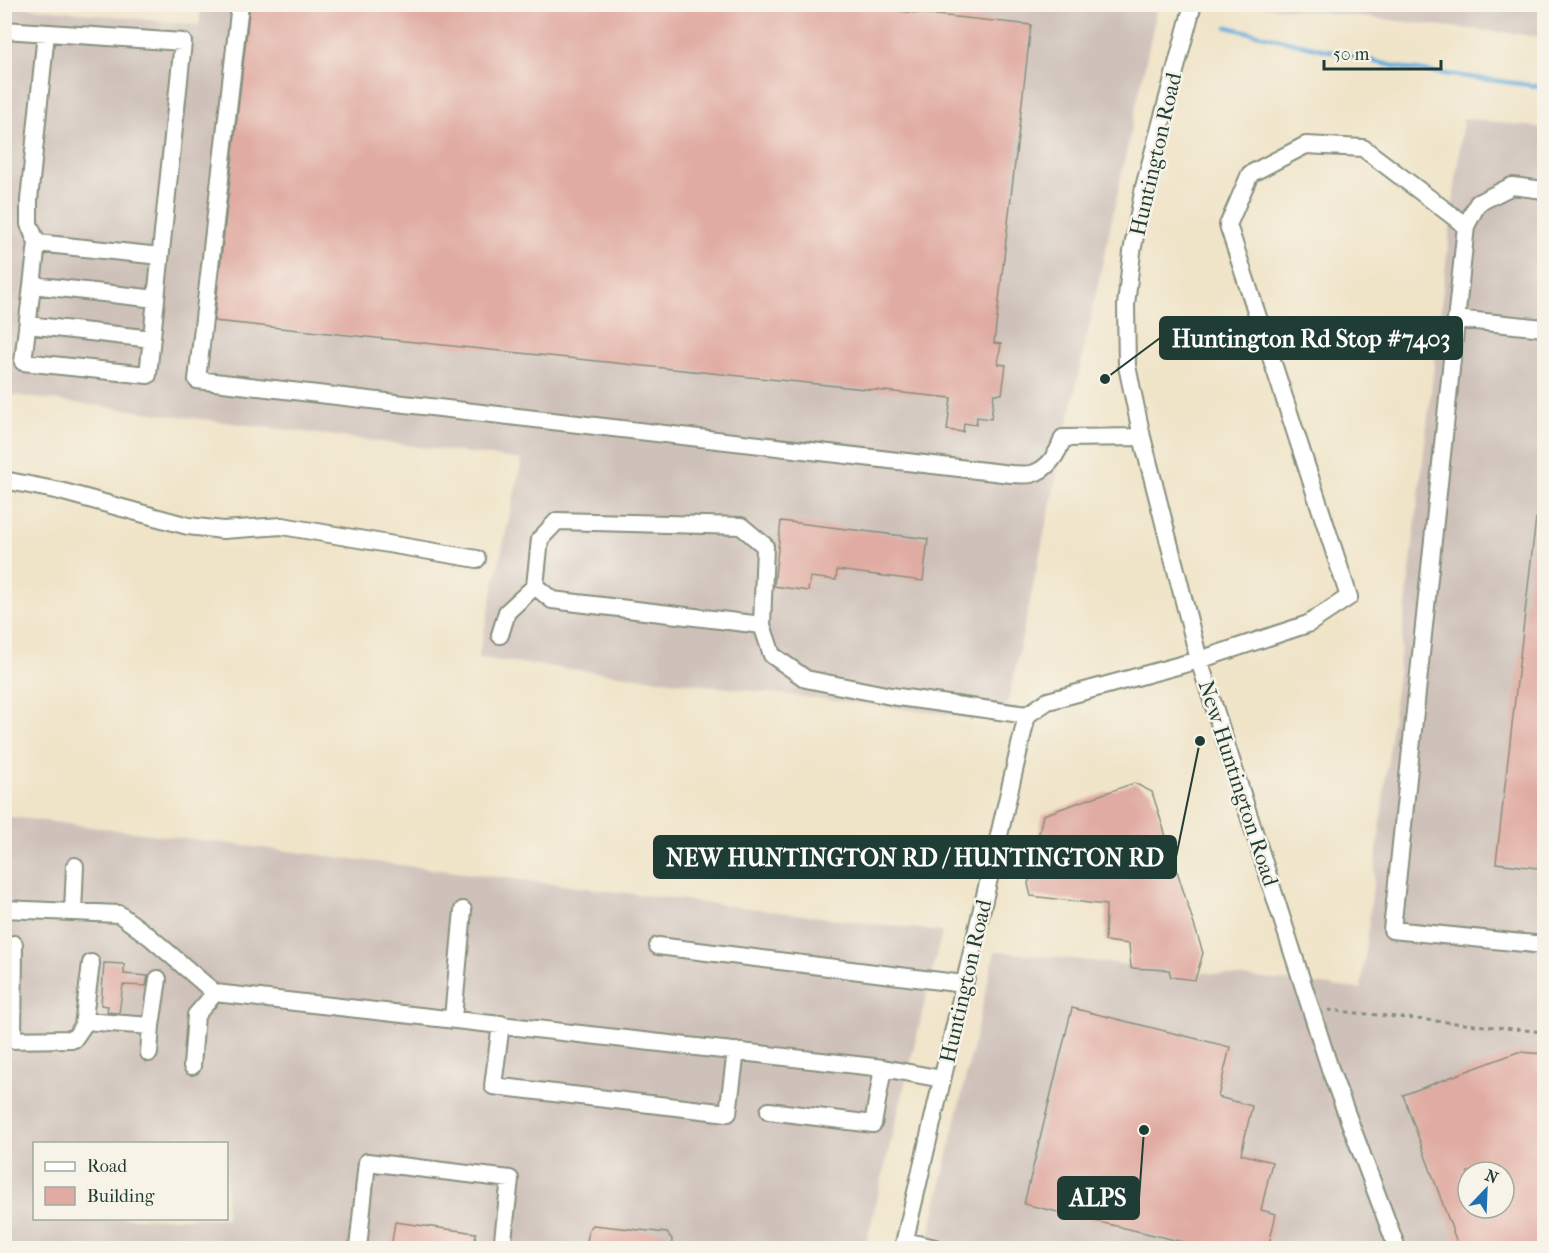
<svg xmlns="http://www.w3.org/2000/svg" width="1549" height="1253" font-family="'IM FELL French Canon',serif">
	<style>
		.industrial { fill: #cec1ba; fill-rule: evenodd }
		.lines { fill: none; stroke-linecap: round; stroke-linejoin: round }
		.stream { stroke: #65abdb; stroke-width: 4.5 }
		.building { fill: #e0aba2; fill-rule: evenodd }
		.minor-casing { stroke: #88907e; stroke-width: 20 }
		.path { stroke: #88907e; stroke-width: 3; stroke-dasharray: 4.5 4.5; stroke-linecap: butt }
		.minor { stroke: #fff; stroke-width: 16 }
		.labels { text-anchor: middle; stroke-width: 5; stroke-linejoin: round; paint-order: stroke }
		.street-label { font-size: 22px; fill: #1f3d34; stroke: #f7f3e8 }
		.leader { fill: none; stroke: #1f3d34; stroke-width: 2 }
		.callout-dot { fill: #1f3d34; stroke: #f7f3e8; stroke-width: 2 }
		.callout { fill: #1f3d34; stroke: #1f3d34; stroke-width: 2 }
		.callout-label { font-size: 24px; text-anchor: middle; font-weight: bold; fill: #fff }
	</style>
	<rect width="100%" height="100%" fill="#f7f3e8"/>
	<filter id="ink" filterUnits="userSpaceOnUse"><feTurbulence type="fractalNoise" baseFrequency=".0167" numOctaves="2"/><feDisplacementMap in="SourceGraphic" scale="12" xChannelSelector="R" yChannelSelector="G"/><feConvolveMatrix kernelMatrix="1 2 1 2 8 2 1 2 1" color-interpolation-filters="sRGB"/></filter>
	<filter id="wash" filterUnits="userSpaceOnUse"><feTurbulence type="fractalNoise" baseFrequency=".008" numOctaves="4" result="noise"/><feDisplacementMap in="SourceGraphic" scale="24" xChannelSelector="R" yChannelSelector="G"/><feGaussianBlur stdDeviation="1.35" result="paint"/><feColorMatrix in="noise" values="0 0 0 0 0 0 0 0 0 0 0 0 0 0 0 0 0 1.4 0 .05"/><feComposite in="paint" operator="in"/></filter>
	<g filter="url(#wash)">
		<rect width="100%" height="100%" fill="#f0e4c8"/>
		<path class="industrial" d="M 201,4 L 1158,5 L 1004,721 L 478,658 L 522,460 L 5,394 L 5,5 L 199,25 Z
			M 1252,5 L 1544,5 L 1544,37 Z
			M 1463,118 L 1544,128 L 1544,1248 L 926,1248 L 995,951 L 1361,989 ZM 1468,1172 L 1504,1172 L 1504,1208 L 1468,1208 Z
			M 4,816 L 942,932 L 865,1248 L 5,1248 ZM 34,1144 L 226,1144 L 226,1218 L 34,1218 Z"/>
		<g class="lines">
			<path class="stream" d="M 1227,27 L 1407,69 L 1544,87"/>
		</g>
		<g id="blocks">
			<path class="building" d="M 250,4 L 832,4 L 1031,25 L 994,343 L 1001,344 L 998,364 L 1006,365 L 1002,394 L 994,394 L 991,419 L 977,417 L 976,425 L 964,423 L 963,432 L 947,430 L 951,398 L 214,321 Z
				M 1536,518 L 1545,519 L 1545,869 L 1496,863 Z
				M 781,521 L 928,539 L 923,581 L 837,570 L 836,580 L 810,577 L 808,591 L 774,586 Z
				M 1134,783 L 1152,792 L 1203,953 L 1195,980 L 1171,977 L 1169,970 L 1131,968 L 1129,944 L 1105,941 L 1106,905 L 1031,896 L 1028,884 L 1043,815 Z
				M 104,963 L 124,964 L 124,974 L 148,976 L 146,986 L 123,985 L 119,1013 L 107,1012 L 108,1006 L 101,1005 Z
				M 1072,1008 L 1230,1047 L 1218,1097 L 1252,1106 L 1241,1154 L 1272,1162 L 1261,1210 L 1276,1214 L 1268,1248 L 1208,1248 L 1024,1204 Z
				M 1518,1052 L 1545,1054 L 1545,1248 L 1459,1248 L 1403,1095 ZM 1468,1172 L 1504,1172 L 1504,1208 L 1468,1208 Z
				M 395,1222 L 476,1233 L 474,1248 L 391,1248 Z
				M 593,1225 L 667,1233 L 672,1239 L 671,1248 L 586,1248 L 589,1229 Z"/>
		</g>
	</g>
	<g filter="url(#ink)">
		<use href="#blocks" fill-opacity="0" stroke="#88907e" stroke-width="1.5"/>
		<g class="lines">
			<defs>
				<path id="minor" d="M 240,4 L 197,380 L 1011,474 C 1017,474 1025,475 1031,474 C 1048,470 1058,453 1063,438 L 1142,437
					M 1193,4 L 1144,187 L 1132,252 L 1126,305 L 1127,366 L 1142,437 L 1199,660 L 1331,1072 L 1397,1248
					M 4,30 L 183,42 C 171,153 160,264 148,375 L 23,362 L 37,243 L 160,256
					M 1466,226 L 1478,203 L 1512,186 L 1544,190
					M 37,243 L 29,224 L 29,200 L 46,33
					M 32,285 L 156,299
					M 1456,319 L 1544,328
					M 28,325 L 152,339
					M 4,480 L 60,491 L 188,526 L 223,530 L 282,526 L 477,559
					M 762,625 L 552,600 L 535,586 L 540,539 L 557,521 L 741,526 L 765,546 L 762,625 L 772,655 L 806,679 L 891,696 L 1027,715
					M 500,635 L 507,612 L 535,586
					M 4,909 L 119,914 L 150,937 L 215,993 L 883,1068 L 942,1079
					M 73,912 L 75,866
					M 658,946 L 964,984
					M 453,1018 L 463,910
					M 84,1021 L 151,1026 L 149,1053
					M 501,1024 L 493,1086 L 728,1113 L 736,1051
					M 151,1026 L 158,979
					M 4,1040 L 74,1039 L 83,1026 L 91,963
					M 13,1040 L 14,944
					M 192,1066 L 196,1015 L 215,993
					M 769,1111 L 873,1124 L 883,1068
					M 905,1241 L 935,1248
					M 358,1248 L 367,1162 L 510,1179 L 502,1248
					M 903,1248 L 1027,715 L 1048,701 L 1199,660 L 1308,624 L 1349,597 L 1228,225 L 1250,174 L 1306,145 L 1363,148 L 1466,226 L 1392,930 L 1544,945"/>
			</defs>
			<use href="#minor" class="minor-casing"/>
			<path class="path" d="M 1328,1010 L 1544,1032"/>
			<use href="#minor" class="minor"/>
		</g>
	</g>
	<g class="labels">
		<g class="street-label">
			<text transform="translate(1155 154) rotate(-77)" y="8">Huntington Road</text>
			<text transform="translate(1239 783) rotate(72)" y="8">New Huntington Road</text>
			<text transform="translate(965 981) rotate(-77)" y="8">Huntington Road</text>
		</g>
	</g>
	<path class="leader" d="M1105 379L1160 338M1200 741L1176 857M1144 1130L1139 1198"/>
	<g class="callout-dot">
		<circle cx="1105" cy="379" r="6"/>
		<circle cx="1200" cy="741" r="6"/>
		<circle cx="1144" cy="1130" r="6"/>
	</g>
	<g class="callout">
		<rect x="1160" y="317" width="302" height="42" rx="6"/>
		<rect x="654" y="836" width="522" height="42" rx="6"/>
		<rect x="1058" y="1177" width="81" height="42" rx="6"/>
	</g>
	<g class="callout-label">
		<text x="1311" y="347">Huntington Rd Stop #7403</text>
		<text x="915" y="866">NEW HUNTINGTON RD / HUNTINGTON RD</text>
		<text x="1098" y="1206">ALPS</text>
	</g>
	<rect width="1549" height="1253" fill="none" stroke="#f7f3e8" stroke-width="24"/>
	<rect x="33" y="1142" width="195" height="78" fill="#f7f3e8" stroke="#a1aaa0" stroke-width="1.5"/>
	<rect x="45" y="1162" width="30" height="9" fill="#ffffff" stroke="#a1aaa0" stroke-width="1.5"/>
	<text x="87" y="1172" font-size="18" fill="#1f3d34">Road</text>
	<rect x="45" y="1187" width="30" height="18" fill="#e0aba2" stroke="#a1aaa0" stroke-width="1.5"/>
	<text x="87" y="1202" font-size="18" fill="#1f3d34">Building</text>
	<g transform="translate(1486 1190) rotate(23)"><circle r="28" fill="#f7f3e8" stroke="#a1aaa0" stroke-width="1.5"/>
	<path d="M0-4.5L10 22L0 15L-10 22Z" fill="#1f6fb2"/>
	<text y="-9" font-size="16" font-weight="bold" text-anchor="middle" fill="#1f3d34">N</text>
	</g>
	<path d="M1324 60v9h117v-9" fill="none" stroke="#1f3d34" stroke-width="3"/>
	<text x="1333" y="60" font-size="18" fill="#1f3d34" stroke="#f7f3e8" stroke-width="4.5" paint-order="stroke">50 m</text>
</svg>
